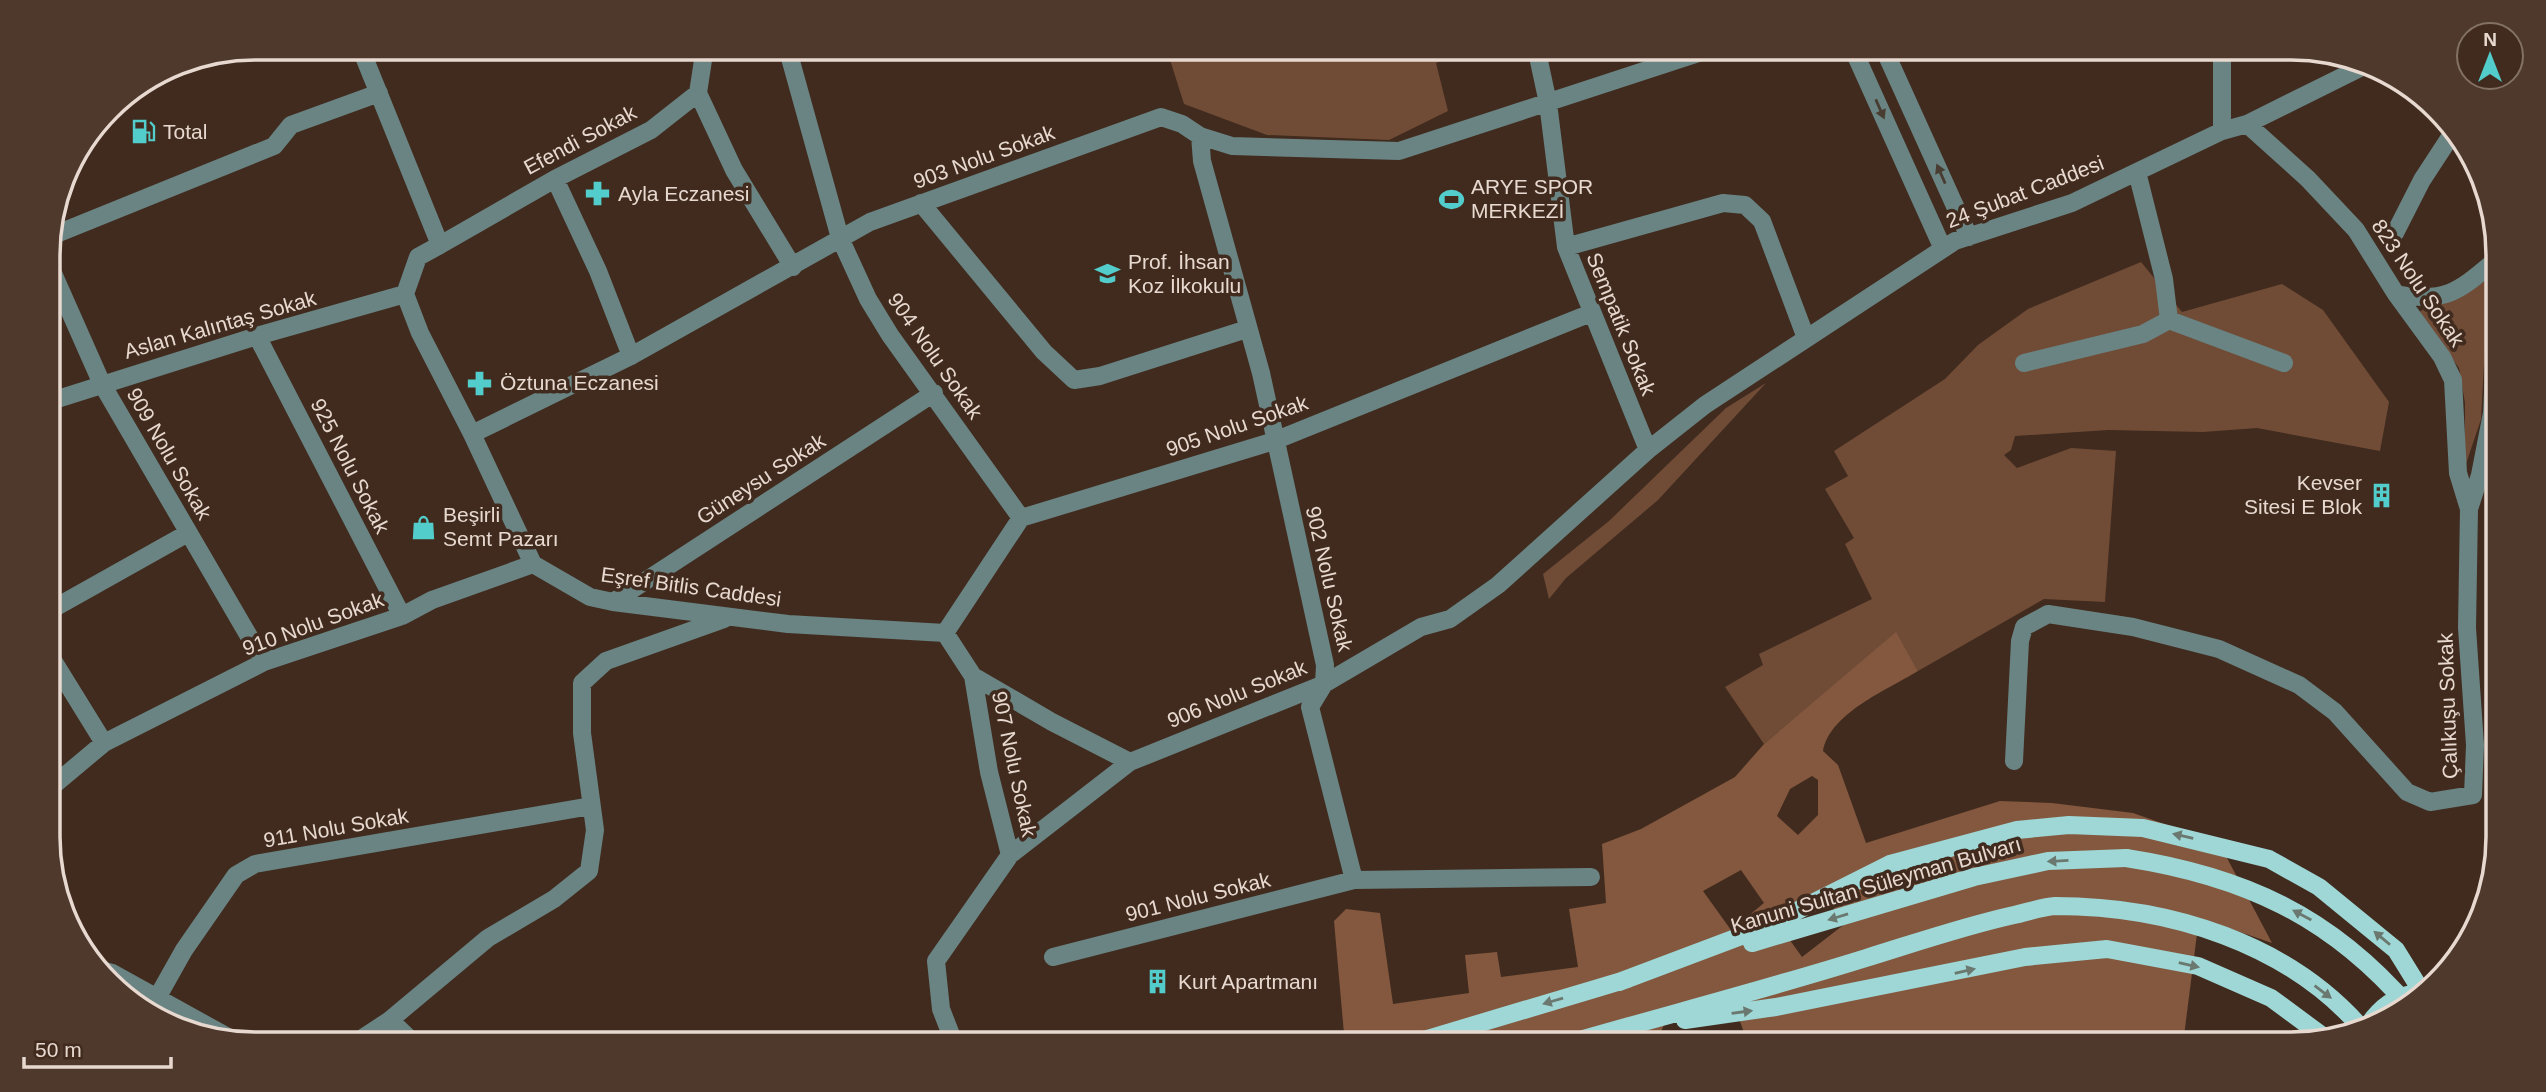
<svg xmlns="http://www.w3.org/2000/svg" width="2546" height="1092" font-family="Helvetica,sans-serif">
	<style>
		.green { fill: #704c37 }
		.forest { fill: #83583f; fill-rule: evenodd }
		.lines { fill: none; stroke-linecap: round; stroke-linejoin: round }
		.minor { stroke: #698483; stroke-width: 18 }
		.major { stroke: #9ed7d5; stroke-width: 18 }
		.major-bridge { stroke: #9ed7d5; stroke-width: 18 }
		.oneway { fill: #493d32 }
		.oneway2 { fill: #6b7870 }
		.labels { text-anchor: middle; stroke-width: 7; stroke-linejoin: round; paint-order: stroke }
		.poi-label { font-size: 21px; fill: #e8d9d0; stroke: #412b1e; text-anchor: start }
		.street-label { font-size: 21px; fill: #e8d9d0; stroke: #412b1e }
		.rim { fill: none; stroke: #e8d9d0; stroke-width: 3.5 }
	</style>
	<rect width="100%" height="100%" fill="#412b1e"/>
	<path class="green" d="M 1166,47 L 1439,47 L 1444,59 L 1436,63 L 1448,111 L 1389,140 L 1267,135 L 1184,104 Z
		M 2141,262 L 2182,312 L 2282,284 L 2323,310 L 2389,402 L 2380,451 L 2257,428 L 2203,432 L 2108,430 L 2015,436 L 2011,450 L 2004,455 L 2017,468 L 2071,448 L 2116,451 L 2105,602 L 2044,599 L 1918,671 L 1896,633 L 1764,744 L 1725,687 L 1763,665 L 1759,654 L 1872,599 L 1845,544 L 1854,538 L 1825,489 L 1848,476 L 1834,451 L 1945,379 L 1978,345 L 2028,309 Z
		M 2497,270 L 2497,282 L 2487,310 L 2481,419 L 2465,467 L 2465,403 L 2459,368 L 2418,313 C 2446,292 2470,299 2497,270 Z
		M 1766,383 L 1658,500 L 1566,578 L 1549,599 L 1543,574 L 1609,521 L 1726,408 Z"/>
	<path class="forest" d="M 1896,632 L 1918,671 C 1887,690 1830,713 1823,751 L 1838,765 L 1866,843 L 2000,801 L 2052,803 L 2133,813 L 2219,843 L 2272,943 L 2199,918 L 2183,1044 L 1748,1044 L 1736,1010 L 1664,1025 L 1655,1044 L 1345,1045 L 1334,921 L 1346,909 L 1380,913 L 1393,1004 L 1469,993 L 1465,955 L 1497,952 L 1501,977 L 1578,967 L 1569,909 L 1606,903 L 1602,844 L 1641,829 L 1735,777 L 1764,744 ZM 1812,776 L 1818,780 L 1818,815 L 1798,835 L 1777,816 L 1790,789 ZM 1741,870 L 1764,903 L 1731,930 L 1703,891 ZM 1821,893 L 1846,923 L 1802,957 L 1777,922 Z"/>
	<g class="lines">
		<path class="minor" d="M 360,47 L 440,245 L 418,257 L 405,294 L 420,333 L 472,434 L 533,564 L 590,597 L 613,602 L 788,624 L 945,633 L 973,676 L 1052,722 L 1130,762
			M 787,47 L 840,238 L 868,299 L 890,335 L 1021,518
			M 1536,47 L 1548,103 L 1566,247 L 1648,450
			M 1852,47 L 1943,249
			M 1883,47 L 1969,237
			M 698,93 L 734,170 L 793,267
			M 2247,124 L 2308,179 L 2356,230 L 2396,294 L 2442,357 L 2453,380 L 2458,473 L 2469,509
			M 2222,131 L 2222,47
			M 1200,136 L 1202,161 L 1261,373 L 1325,665 L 1324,684 L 1310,707 L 1354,880
			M 2137,172 L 2164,279 L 2169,320 L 2284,363
			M 555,179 L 598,271 L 631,356
			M 921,203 L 1044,352 L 1074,380 L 1100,376 L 1247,329
			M 49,237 L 274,146 L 291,125 L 379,93
			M 2389,237 L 2395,233 L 2422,180 L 2456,128
			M 440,245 L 555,179 L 651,130 L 698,93 L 705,47
			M 1566,247 L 1723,203 L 1745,205 L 1762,221 L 1806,338
			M 48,262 L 102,384 L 264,662
			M 2396,294 C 2447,304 2460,290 2497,259
			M 257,336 L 402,616
			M 2024,363 L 2143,334 L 2169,320
			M 48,402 L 257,336 L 405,294
			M 472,434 L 631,356 L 870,222 L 1161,117 L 1182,124 L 1200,136 L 1232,146 L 1399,151 L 1717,47
			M 613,602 L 934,393
			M 49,611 L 188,533
			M 945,633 L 1021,518 L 1274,441 L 1591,313
			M 49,654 L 104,743
			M 2014,761 L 2020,641 L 2024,627 L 2048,614 L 2133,627 L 2219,649 L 2299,685 L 2335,712 L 2407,792 L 2430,802 L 2473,795 L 2475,745 L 2467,628 L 2469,509 L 2480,475 L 2492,413 L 2497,309
			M 49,789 L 104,743 L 264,662 L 402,616 L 432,600 L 533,564
			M 1010,855 L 1130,762 L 1324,684 L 1421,627 L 1450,619 L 1498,585 L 1648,450 L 1705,405 L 1955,241 L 2072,203 L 2222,131 L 2247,124 L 2370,63
			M 1053,957 L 1354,880 L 1591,877
			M 97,969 L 112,973 L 235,1041
			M 157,998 L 184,950 L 236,875 L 255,864 L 591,806
			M 390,1020 L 488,938 L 554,899 L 589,871 L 595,830 L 582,733 L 582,683 L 606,661 L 724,619
			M 352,1045 L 390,1020 L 416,1045
			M 955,1045 L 941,1009 L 936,961 L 1010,855 L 989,772 L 973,676"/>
		<path class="major" d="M 1752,943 L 1974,877 L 2048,861 L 2126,858
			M 1619,982 L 1765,927 L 1890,864 L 2017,830 L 2069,825 L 2143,828 L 2269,859 L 2319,887 L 2396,950 L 2422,992
			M 1685,1020 L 1776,1007 L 2025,957 L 2107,949 L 2198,966 L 2271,998 L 2328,1040
			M 2365,1030 C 2376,1012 2390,998 2411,994
			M 1566,1044 C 1666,1015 1767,989 1866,958 C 1915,943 1964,926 2014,915 C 2027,912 2042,907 2055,906 C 2169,906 2289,943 2364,1031
			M 1407,1045 L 1628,979"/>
		<path class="major-bridge" d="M 2126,858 C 2243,876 2331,916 2409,1007"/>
	</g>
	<defs><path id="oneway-solid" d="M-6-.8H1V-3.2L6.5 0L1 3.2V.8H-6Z" transform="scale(1.75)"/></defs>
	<g class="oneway">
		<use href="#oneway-solid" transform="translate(1880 109) rotate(66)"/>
		<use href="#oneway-solid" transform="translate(1941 174) rotate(-114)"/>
	</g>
	<g class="oneway2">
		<use href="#oneway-solid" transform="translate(2183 836) rotate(-167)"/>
		<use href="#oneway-solid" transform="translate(2058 861) rotate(177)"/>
		<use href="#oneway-solid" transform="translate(2302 915) rotate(-152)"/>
		<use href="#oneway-solid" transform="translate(1838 917) rotate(163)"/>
		<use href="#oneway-solid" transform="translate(2382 938) rotate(-140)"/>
		<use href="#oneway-solid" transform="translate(2189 965) rotate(13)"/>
		<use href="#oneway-solid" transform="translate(1965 971) rotate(-13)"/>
		<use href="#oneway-solid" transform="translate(2323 992) rotate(37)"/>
		<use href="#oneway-solid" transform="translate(1553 1001) rotate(164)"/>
		<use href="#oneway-solid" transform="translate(1742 1012) rotate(-8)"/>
	</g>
	<defs>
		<symbol id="fuel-bare" viewBox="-9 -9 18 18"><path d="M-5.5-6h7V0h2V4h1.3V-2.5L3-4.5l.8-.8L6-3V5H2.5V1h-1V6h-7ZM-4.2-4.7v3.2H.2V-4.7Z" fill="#53cdcb" stroke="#412b1e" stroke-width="2.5" paint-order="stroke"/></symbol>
		<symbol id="pharmacy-bare" viewBox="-9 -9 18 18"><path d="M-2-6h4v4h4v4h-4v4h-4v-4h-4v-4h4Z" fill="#53cdcb" stroke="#412b1e" stroke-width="2.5" paint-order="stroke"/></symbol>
		<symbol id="stadium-bare" viewBox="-9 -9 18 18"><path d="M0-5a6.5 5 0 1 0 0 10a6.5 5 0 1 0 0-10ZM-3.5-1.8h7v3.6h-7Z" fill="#53cdcb" stroke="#412b1e" stroke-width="2.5" paint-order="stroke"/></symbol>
		<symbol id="school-bare" viewBox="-9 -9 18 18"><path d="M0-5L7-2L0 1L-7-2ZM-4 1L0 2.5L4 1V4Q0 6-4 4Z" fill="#53cdcb" stroke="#412b1e" stroke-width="2.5" paint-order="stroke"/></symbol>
		<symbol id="building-bare" viewBox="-9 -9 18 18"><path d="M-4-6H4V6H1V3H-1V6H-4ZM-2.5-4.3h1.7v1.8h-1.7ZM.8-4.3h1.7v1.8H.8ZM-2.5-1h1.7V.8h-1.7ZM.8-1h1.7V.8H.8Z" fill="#53cdcb" stroke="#412b1e" stroke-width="2.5" paint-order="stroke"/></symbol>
		<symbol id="shop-bare" viewBox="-9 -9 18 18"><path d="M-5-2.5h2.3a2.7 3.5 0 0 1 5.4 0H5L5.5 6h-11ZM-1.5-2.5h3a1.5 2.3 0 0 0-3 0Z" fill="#53cdcb" stroke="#412b1e" stroke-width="2.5" paint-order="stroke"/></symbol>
	</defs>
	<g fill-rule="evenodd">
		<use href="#fuel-bare" x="126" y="114" width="35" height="35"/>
		<use href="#pharmacy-bare" x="580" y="176" width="35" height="35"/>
		<use href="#stadium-bare" x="1434" y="182" width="35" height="35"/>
		<use href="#school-bare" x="1090" y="256" width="35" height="35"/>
		<use href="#pharmacy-bare" x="462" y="366" width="35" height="35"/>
		<use href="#building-bare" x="2364" y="478" width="35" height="35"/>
		<use href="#shop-bare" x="406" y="510" width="35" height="35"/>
		<use href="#building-bare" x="1140" y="964" width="35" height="35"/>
	</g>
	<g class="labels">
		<g class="poi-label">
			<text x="163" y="139">Total</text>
			<text x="1471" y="194">ARYE SPOR<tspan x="1471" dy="24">MERKEZİ</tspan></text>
			<text x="618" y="201">Ayla Eczanesi</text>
			<text x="1128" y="269">Prof. İhsan<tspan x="1128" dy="24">Koz İlkokulu</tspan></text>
			<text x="500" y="390">Öztuna Eczanesi</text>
			<text x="2362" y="490" text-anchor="end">Kevser<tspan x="2362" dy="24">Sitesi E Blok</tspan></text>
			<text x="443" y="522">Beşirli<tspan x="443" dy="24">Semt Pazarı</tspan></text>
			<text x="1178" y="989">Kurt Apartmanı</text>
		</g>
		<g class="street-label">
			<text transform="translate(580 140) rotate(-28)" y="7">Efendi Sokak</text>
			<text transform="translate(984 157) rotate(-20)" y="7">903 Nolu Sokak</text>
			<text transform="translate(2025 192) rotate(-21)" y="7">24 Şubat Caddesi</text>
			<text transform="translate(2418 283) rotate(56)" y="7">823 Nolu Sokak</text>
			<text transform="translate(1621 324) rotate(68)" y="7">Sempatik Sokak</text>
			<text transform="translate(220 325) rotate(-16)" y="7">Aslan Kalıntaş Sokak</text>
			<text transform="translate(935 356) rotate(55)" y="7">904 Nolu Sokak</text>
			<text transform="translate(1237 426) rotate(-19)" y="7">905 Nolu Sokak</text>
			<text transform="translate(169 454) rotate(60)" y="7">909 Nolu Sokak</text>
			<text transform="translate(350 466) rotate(63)" y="7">925 Nolu Sokak</text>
			<text transform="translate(761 479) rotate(-33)" y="7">Güneysu Sokak</text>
			<text transform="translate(1329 579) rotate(77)" y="7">902 Nolu Sokak</text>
			<text transform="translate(691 587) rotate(8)" y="7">Eşref Bitlis Caddesi</text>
			<text transform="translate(313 624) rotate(-20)" y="7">910 Nolu Sokak</text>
			<text transform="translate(1237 694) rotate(-22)" y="7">906 Nolu Sokak</text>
			<text transform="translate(2448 706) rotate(-92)" y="7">Çalıkuşu Sokak</text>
			<text transform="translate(1014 764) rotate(78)" y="7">907 Nolu Sokak</text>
			<text transform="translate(336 828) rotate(-10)" y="7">911 Nolu Sokak</text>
			<text transform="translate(1876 885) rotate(-16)" y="7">Kanuni Sultan Süleyman Bulvarı</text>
			<text transform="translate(1198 897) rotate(-14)" y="7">901 Nolu Sokak</text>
		</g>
	</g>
	<path d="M0 0H2546V1092H0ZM255 60H2291A195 195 0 0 1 2486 255V837A195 195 0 0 1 2291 1032H255A195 195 0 0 1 60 837V255A195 195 0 0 1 255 60Z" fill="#4e392c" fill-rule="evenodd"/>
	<path class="rim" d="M255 60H2291A195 195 0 0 1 2486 255V837A195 195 0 0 1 2291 1032H255A195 195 0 0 1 60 837V255A195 195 0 0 1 255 60Z"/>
	<g transform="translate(2490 56)"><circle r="33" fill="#412b1e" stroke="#847165" stroke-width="2"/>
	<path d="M0-5L12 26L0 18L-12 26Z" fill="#53cdcb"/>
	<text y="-10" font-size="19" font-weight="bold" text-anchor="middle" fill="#e8d9d0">N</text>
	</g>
	<path d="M24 1057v10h147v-10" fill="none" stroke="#e8d9d0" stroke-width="3.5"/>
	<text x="35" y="1057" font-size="21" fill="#e8d9d0" stroke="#412b1e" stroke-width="5" paint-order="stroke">50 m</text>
</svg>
